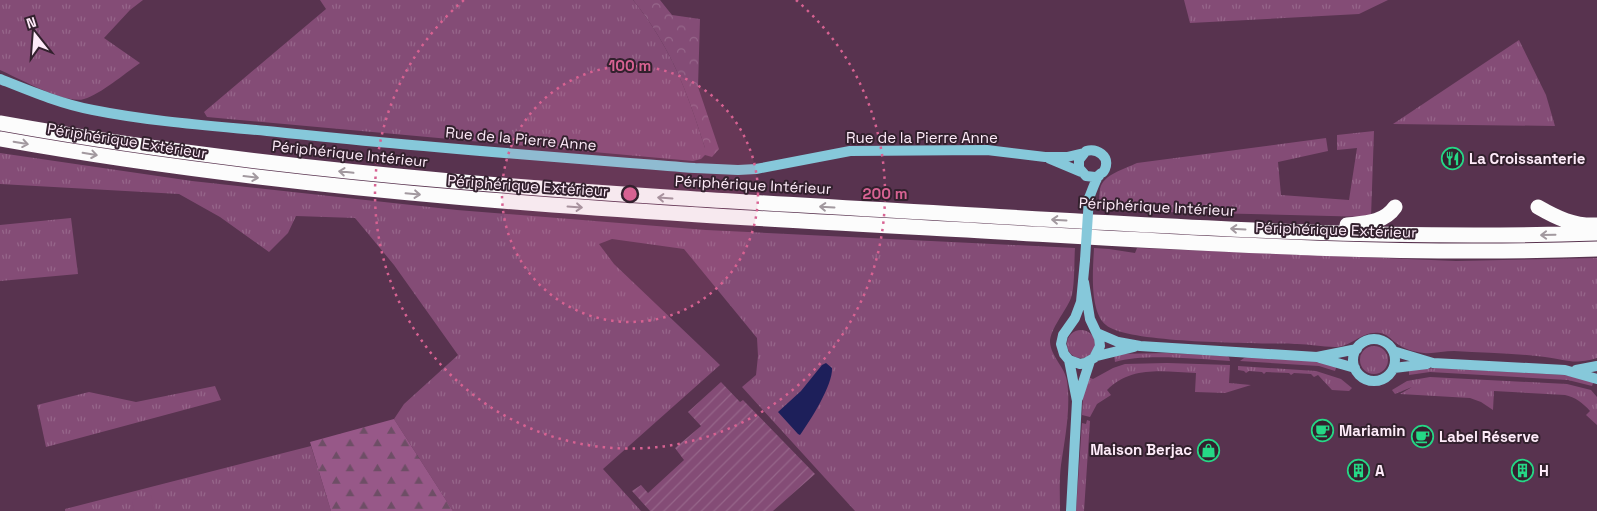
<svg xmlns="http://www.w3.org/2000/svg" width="1597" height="511" font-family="'Space Grotesk',sans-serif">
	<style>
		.grass { fill: url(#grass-tufts) }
		.forest { fill: url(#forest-firs) }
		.park { fill: url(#park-crowns) }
		.garden { fill: url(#garden-furrows) }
		.pitch { fill: #844c76 }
		.water { fill: #1d1f5a }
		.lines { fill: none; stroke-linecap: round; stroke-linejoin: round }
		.secondary { stroke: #86c8da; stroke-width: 10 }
		.highway { stroke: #fcfcfc; stroke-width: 15 }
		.secondary-bridge { stroke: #86c8da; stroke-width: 10 }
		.oneway { stroke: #a2999f }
		.ring { fill: none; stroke: #d76292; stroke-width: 2.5; stroke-dasharray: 2.5 5 }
		.labels { text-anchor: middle; stroke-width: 4; stroke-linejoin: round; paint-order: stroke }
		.street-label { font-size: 15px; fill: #feebf9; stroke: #33212e }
		.poi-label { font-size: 15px; font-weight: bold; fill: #feebf9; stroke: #33212e; text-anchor: start }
		.centre { fill: #d76292; stroke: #33212e; stroke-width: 2.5 }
		.ring-label { font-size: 15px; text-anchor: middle; font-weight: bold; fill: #d76292; stroke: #33212e; stroke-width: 4; stroke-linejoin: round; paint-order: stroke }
	</style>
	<defs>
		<pattern id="grass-tufts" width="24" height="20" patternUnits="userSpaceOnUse" patternTransform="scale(1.25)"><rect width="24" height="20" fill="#844c76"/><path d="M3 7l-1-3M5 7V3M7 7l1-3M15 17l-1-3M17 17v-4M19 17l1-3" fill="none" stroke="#96668a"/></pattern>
		<pattern id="forest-firs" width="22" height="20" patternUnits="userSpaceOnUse" patternTransform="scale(1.25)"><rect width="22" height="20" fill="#975888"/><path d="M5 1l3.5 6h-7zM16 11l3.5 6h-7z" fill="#6e4e66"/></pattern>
		<pattern id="park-crowns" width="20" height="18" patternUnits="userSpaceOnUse" patternTransform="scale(1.25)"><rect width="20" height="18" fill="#844c76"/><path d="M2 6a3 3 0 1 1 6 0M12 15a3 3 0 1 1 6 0" fill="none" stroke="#96668a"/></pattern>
		<pattern id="garden-furrows" width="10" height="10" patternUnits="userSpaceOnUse" patternTransform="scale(1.25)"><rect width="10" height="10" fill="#844c76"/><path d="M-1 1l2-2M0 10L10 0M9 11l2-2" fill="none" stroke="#96668a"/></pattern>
	</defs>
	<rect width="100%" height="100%" fill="#58334f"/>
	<path class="grass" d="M 0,0 L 143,0 L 130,10 L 104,38 L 140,63 C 124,74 101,94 84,99 C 67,105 18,78 0,70 Z
		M 320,0 L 633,0 C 671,47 687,91 705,148 L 705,155 L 701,159 L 693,161 L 207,117 L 204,112 L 326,9 Z
		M 1184,0 L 1388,0 L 1359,14 L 1190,23 Z
		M 1519,40 L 1546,95 L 1555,126 L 1393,124 Z
		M 1374,131 L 1371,217 L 1165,212 L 1165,208 L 1159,203 L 1130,209 L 1099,209 C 1099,203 1099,196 1100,189 C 1103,174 1125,169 1137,163 L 1326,138 L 1328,151 L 1278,162 L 1281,195 L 1349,200 L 1357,148 L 1337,150 L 1337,135 Z
		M 0,153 L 192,181 L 457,210 L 706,230 L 1075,248 C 1074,261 1075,287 1071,298 C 1066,311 1050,329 1050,342 C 1051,357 1065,367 1067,381 C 1071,408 1065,438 1061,465 C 1059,480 1060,496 1060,511 L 855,511 L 742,387 L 756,375 L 758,356 L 757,338 L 684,249 L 612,239 L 599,244 L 614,264 L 720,365 L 603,469 L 641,511 L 453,511 L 394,419 L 404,404 L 458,355 L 394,265 L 355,218 L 296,216 L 288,233 L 269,252 L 220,217 L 179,194 L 0,184 Z
		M 71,218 L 78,274 L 0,281 L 0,225 Z
		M 1094,248 L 1109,249 L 1135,253 L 1137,248 L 1456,261 L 1597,258 L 1597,358 C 1573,365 1568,360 1545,357 C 1515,353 1484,353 1454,351 C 1444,351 1433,354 1424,353 C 1414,352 1404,349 1396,343 C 1391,339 1387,334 1380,333 C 1362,330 1352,347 1335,347 C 1322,347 1309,344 1297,344 C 1263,343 1127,344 1106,325 C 1089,311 1093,269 1094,248 Z
		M1067 344a14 14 0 1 1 28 0a14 14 0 1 1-28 0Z
		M1360 360a14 14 0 1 1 28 0a14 14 0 1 1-28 0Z
		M 1167,353 L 1227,356 L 1229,357 L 1230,361 C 1199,359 1143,353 1115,362 L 1114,354 Z
		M 1248,357 L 1312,361 L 1337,365 L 1335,371 L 1319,366 L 1240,361 L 1244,358 Z
		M 1167,363 L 1230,365 L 1229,383 L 1251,385 L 1225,393 L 1195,392 L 1196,373 C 1165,372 1132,365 1107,390 L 1111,395 L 1097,404 L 1090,417 L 1082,415 L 1083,397 L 1088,377 L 1093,379 L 1113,368 L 1125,364 Z
		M 1238,366 L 1316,371 L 1341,379 L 1352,388 L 1349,391 L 1332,390 L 1318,375 L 1314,377 L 1311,374 L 1294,373 L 1291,375 L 1289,373 L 1266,372 L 1264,374 L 1262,372 L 1249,371 L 1246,373 L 1244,371 L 1238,370 Z
		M 1437,368 L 1564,375 L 1594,381 L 1592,386 L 1568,380 L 1430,372 L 1409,375 L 1409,370 Z
		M 1430,377 L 1567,384 L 1591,390 L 1597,397 L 1597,425 L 1586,415 L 1590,411 C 1583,403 1575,397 1565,395 L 1494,391 L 1493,410 L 1481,402 L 1470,398 L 1400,394 L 1412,387 L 1395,394 L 1392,390 L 1407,381 Z
		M 215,386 L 221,400 L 46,447 L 37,405 L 89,392 L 136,402 Z
		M 1087,420 L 1090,421 L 1084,511 L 1076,511 L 1082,423 L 1086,424 Z
		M 311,446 L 331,511 L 65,511 L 65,509 Z"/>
	<path class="forest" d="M 394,419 L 453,511 L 331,511 L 310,442 Z"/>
	<path class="park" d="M 633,0 L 660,0 L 672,15 L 700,19 L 698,87 L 719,149 L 712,157 L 705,155 L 705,148 C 687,91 671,47 633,0 Z"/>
	<path class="garden" d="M 721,382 L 740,402 L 743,400 L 815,474 L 773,511 L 650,511 L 632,491 L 641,485 L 648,493 L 684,460 L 675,448 L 701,426 L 688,412 Z"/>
	<path class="pitch" d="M 151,495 L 155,511 L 134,511 L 132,500 Z"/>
	<path class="water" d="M 826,363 L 832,368 C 833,385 810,421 800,435 L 798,434 L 778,412 L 801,391 L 822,365 Z"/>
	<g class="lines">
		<path class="secondary" d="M 0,79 C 30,91 61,104 93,110 C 153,122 216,126 277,132 C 416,147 555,157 695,168 L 738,170 L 756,169 L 850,151 L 987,150 L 1045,157 L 1067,157 L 1084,153
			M 1050,159 L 1081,172
			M 1089,198 C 1092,191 1095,181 1099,175 C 1103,171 1102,175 1105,169 C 1110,156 1097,148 1086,151 L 1079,160 L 1079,168 L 1086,176 L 1095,177 L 1099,176
			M 1084,282 L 1090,319 L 1099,338 L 1100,346 L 1094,358 L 1085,363 L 1080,364 L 1069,360 L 1064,354 L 1061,344 L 1063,335 L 1075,318 L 1081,302 L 1085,260
			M 1097,333 L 1118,342 L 1140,346 L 1317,357 L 1357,349
			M1353 360a21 21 0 1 1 42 0a21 21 0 1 1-42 0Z
			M 1393,351 L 1433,363 L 1565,370 L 1597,379
			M 1097,356 L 1134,347
			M 1320,358 L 1355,368
			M 1069,360 L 1077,401 L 1071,511
			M 1394,368 L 1427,364
			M 1576,370 L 1597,366
			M 1078,398 L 1090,361"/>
		<path class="highway" d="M 0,123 C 299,177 602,194 905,211 C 1135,224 1366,241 1597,233
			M 0,139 C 307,194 618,211 929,228 C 1151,240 1374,257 1597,249
			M 1538,207 C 1557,218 1574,226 1596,225
			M 1347,225 C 1365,223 1384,223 1395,207"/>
		<path class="secondary-bridge" d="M 1085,260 L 1089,198"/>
	</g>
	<defs><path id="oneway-shaft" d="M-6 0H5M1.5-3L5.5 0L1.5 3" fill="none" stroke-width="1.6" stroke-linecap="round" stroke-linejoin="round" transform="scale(1.25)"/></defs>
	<g class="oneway">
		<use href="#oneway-shaft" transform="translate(21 143) rotate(10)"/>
		<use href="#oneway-shaft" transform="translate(90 154) rotate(9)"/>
		<use href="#oneway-shaft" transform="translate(346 172) rotate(-174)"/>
		<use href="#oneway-shaft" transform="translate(251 177) rotate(7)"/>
		<use href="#oneway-shaft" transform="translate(413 194) rotate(5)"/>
		<use href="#oneway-shaft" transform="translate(665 198) rotate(-176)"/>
		<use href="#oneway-shaft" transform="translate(575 207) rotate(4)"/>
		<use href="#oneway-shaft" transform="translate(827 207) rotate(-177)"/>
		<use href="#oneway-shaft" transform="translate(1059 220) rotate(-177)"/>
		<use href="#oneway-shaft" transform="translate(1238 229) rotate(-177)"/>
		<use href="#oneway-shaft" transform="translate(1548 235) rotate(179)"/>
	</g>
	<circle cx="630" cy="194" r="128" fill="#d76292" fill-opacity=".12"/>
	<g class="ring">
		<circle cx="630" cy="194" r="128"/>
		<path d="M796 0A255 255 0 1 1 464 0"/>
	</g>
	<defs>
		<symbol id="restaurant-ring" viewBox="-11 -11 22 22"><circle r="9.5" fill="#33212e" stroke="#25d886" stroke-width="1.5"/><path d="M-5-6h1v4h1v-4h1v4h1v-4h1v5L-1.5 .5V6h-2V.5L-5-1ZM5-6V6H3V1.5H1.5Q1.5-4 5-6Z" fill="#25d886"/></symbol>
		<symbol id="cafe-ring" viewBox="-11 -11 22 22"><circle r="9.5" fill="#33212e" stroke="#25d886" stroke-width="1.5"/><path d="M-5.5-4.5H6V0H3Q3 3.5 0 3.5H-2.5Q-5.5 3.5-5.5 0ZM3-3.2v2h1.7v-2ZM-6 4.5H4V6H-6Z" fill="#25d886"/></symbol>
		<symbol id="shop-ring" viewBox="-11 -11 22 22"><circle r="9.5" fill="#33212e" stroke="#25d886" stroke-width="1.5"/><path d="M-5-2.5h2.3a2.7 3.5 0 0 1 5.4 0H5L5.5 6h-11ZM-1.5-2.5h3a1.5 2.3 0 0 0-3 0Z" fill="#25d886"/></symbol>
		<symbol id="building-ring" viewBox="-11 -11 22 22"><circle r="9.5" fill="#33212e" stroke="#25d886" stroke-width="1.5"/><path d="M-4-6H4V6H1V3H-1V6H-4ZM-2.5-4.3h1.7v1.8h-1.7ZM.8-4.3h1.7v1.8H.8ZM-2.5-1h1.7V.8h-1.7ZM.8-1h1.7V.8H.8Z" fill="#25d886"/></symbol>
	</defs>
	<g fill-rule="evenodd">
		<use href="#restaurant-ring" x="1440" y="146" width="25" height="25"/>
		<use href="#cafe-ring" x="1310" y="418" width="25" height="25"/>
		<use href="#cafe-ring" x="1410" y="424" width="25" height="25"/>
		<use href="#shop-ring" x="1196" y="438" width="25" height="25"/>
		<use href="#building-ring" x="1346" y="458" width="25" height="25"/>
		<use href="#building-ring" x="1510" y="458" width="25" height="25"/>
	</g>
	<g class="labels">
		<g class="street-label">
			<text x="922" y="143">Rue de la Pierre Anne</text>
			<text transform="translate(521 139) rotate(5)" y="5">Rue de la Pierre Anne</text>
			<text transform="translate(127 141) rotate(9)" y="5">Périphérique Extérieur</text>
			<text transform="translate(350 154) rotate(6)" y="5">Périphérique Intérieur</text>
			<text transform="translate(753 185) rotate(3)" y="5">Périphérique Intérieur</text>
			<text transform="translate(528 186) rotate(4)" y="5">Périphérique Extérieur</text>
			<text transform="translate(1157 207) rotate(3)" y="5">Périphérique Intérieur</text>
			<text transform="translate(1336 230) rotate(2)" y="5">Périphérique Extérieur</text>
		</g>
		<g class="poi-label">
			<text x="1469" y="164">La Croissanterie</text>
			<text x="1339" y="436">Mariamin</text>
			<text x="1439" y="442">Label Réserve</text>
			<text x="1192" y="455" text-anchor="end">Maison Berjac</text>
			<text x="1375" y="476">A</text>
			<text x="1539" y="476">H</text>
		</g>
	</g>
	<circle cx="630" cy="194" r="8" class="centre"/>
	<g class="ring-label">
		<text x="630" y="71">100 m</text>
		<text x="885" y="199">200 m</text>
	</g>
	<g transform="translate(35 35) rotate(343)" stroke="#33212e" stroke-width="4" paint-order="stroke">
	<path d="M0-4L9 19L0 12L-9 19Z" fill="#feebf9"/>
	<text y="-8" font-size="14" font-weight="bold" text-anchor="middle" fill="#feebf9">N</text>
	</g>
</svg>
